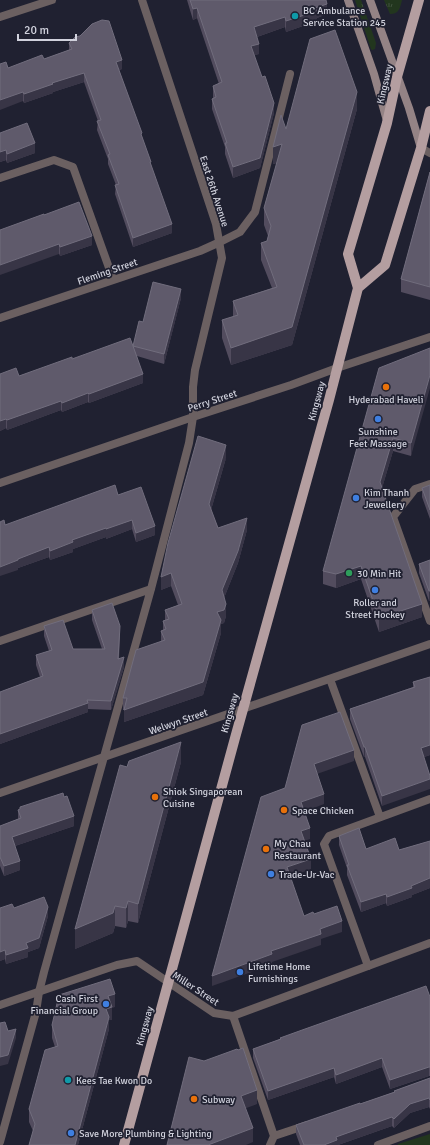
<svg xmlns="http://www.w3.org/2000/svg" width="430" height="1145" font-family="Signika,sans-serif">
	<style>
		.grass { fill: url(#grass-tufts) }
		.park { fill: #22361e }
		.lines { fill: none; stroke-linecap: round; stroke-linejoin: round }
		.service { stroke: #6b6061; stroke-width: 8 }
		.minor { stroke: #6b6061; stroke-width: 8 }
		.secondary { stroke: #948385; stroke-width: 8 }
		.primary { stroke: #b49ea0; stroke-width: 10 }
		.wall { fill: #524c5e }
		.shaded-wall { fill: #383546 }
		.building { fill: #5f5a6b; stroke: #716d7d }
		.culture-dot { fill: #0f9aa8; stroke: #202131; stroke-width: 1.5 }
		.food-dot { fill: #e8710a; stroke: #202131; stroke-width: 1.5 }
		.shop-dot { fill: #3f7fe0; stroke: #202131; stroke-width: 1.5 }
		.leisure-dot { fill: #2e9e5b; stroke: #202131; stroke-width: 1.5 }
		.labels { text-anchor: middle; stroke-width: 3.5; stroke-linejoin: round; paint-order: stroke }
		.poi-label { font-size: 10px; fill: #d1d2dd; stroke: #202131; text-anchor: start }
		.street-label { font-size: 10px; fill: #d1d2dd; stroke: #202131 }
	</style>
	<defs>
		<pattern id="grass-tufts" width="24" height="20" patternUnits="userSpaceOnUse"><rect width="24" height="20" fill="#22361e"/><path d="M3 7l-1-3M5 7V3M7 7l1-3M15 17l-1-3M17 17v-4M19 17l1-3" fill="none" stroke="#41523e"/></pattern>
	</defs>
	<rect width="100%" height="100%" fill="#202131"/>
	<path class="grass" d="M 355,0 L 361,0 L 376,43 L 375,49 L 372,50 L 371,49 Z
		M 384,0 L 402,0 C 400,8 399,14 390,14 Z"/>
	<path class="park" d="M 430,1134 L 430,1145 L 398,1145 L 398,1144 Z"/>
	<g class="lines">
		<path class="service" d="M 421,148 L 430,153
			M 0,178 L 54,160 L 73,167 L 113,279
			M 220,242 L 240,232 L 255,212 L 290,74
			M 430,484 L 415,489 L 393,517 L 430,621
			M 0,641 L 151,589
			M 330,679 L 380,817
			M 368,966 L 324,844 L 329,836 L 430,799
			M 233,1016 L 274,1136 L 270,1145
			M 274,1136 L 307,1125
			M 0,1142 L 36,1012 L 39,992 L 44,972 L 95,789 L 151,589 L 189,443 L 193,417"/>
		<path class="minor" d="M 142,0 L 216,224 L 222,258 L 195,370 L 193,387 L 193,417
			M 0,17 L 52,0
			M 0,318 L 200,251 L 220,242
			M 0,483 L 193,417 L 291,385 L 337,368 L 430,337
			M 0,793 L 430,644
			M 0,1005 L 117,965 L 137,961 L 214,1013 L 233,1016 L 430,943
			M 378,1145 L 430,1126"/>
		<path class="secondary" d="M 348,0 L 374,74 L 387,121
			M 370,0 L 409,108 L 421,148"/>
		<path class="primary" d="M 358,288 L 385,265 L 421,148 L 430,111
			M 124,1145 L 235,738 L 329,400 L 358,288 L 348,254 L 387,123 L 397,77 L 419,0"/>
	</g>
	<path class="wall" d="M 187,0 L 326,0 L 327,14 L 317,18 L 317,21 L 286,32 L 285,27 L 257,37 L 259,54 L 254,55 L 274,113 L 260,168 L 233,178 L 225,154 L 225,147 L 212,109 L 212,99 L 213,98 L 213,86 L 219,84 L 197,18 L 193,20 Z
		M 69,43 L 122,69 L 119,70 L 142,137 L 172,233 L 133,247 L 115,194 L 116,185 L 108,164 L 108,159 L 97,130 L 98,121 L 84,82 L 53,92 L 53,93 L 24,103 L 8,68 L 44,59 L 69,50 Z
		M 357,109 L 292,345 L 231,365 L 222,338 L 222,320 L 233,317 L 233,301 L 272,288 L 261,260 L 261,243 L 267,241 L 268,236 L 264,225 L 264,208 L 277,163 L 273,164 L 286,129 Z
		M 0,133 L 35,153 L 7,163 L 6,160 L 0,162 Z
		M 430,172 L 430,300 L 401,292 L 401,279 Z
		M 44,215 L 92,245 L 60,256 Z
		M 181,298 L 164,364 L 137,356 L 143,383 L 89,403 L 88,402 L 62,412 L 61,410 L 7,430 L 6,428 L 0,431 L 0,374 L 19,376 L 72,359 L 133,346 L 143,322 Z
		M 430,348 L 411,456 L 393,451 L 382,488 L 422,617 L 379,632 L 361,579 L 336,588 L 323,584 L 323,571 Z
		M 226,458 L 211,510 L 218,528 L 247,530 L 238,563 L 224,598 L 226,616 L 224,623 L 221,624 L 221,633 L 203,695 L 124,722 L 124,710 L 123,710 L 123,698 L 161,641 L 161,631 L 163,630 L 163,621 L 165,620 L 165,610 L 178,605 L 171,586 L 161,590 Z
		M 430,485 L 430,519 L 422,497 L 422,488 Z
		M 118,495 L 155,535 L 136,542 L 132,529 L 106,539 L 106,537 L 73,549 L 73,552 L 50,560 L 49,557 L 18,568 L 18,570 L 5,525 Z
		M 430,560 L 430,600 L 429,601 L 419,573 L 419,564 Z
		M 92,610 L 120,635 L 119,659 L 124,667 L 111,710 L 88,709 L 88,712 L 0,744 L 0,692 L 40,677 L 36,665 L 36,655 L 49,651 L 44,636 L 44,626 L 73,649 L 102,649 L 92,620 Z
		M 430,677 L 430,755 L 424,757 L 382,806 L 365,757 L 364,757 L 350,719 L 350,709 L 413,687 L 413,682 Z
		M 181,762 L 138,923 L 128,921 L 126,928 L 115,926 L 113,933 L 75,949 L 127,767 Z
		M 20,807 L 74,826 L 15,846 L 20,870 L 4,876 L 0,866 L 0,826 L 18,819 L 18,810 L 20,809 Z
		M 339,836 L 366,849 L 399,850 L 430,841 L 430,888 L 412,895 L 412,897 L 387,906 L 386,903 L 361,912 L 347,875 L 347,868 L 339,845 Z
		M 0,908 L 14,908 L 48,916 L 39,948 L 28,952 L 28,957 L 6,964 L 5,959 L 0,961 Z
		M 430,997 L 430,1076 L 429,1076 L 390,1089 L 382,1067 L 336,1084 L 334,1077 L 268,1100 L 253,1058 L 253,1049 L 280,1039 L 280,1038 Z
		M 115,1007 L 112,1008 L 112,1020 L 109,1020 L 109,1029 L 78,1145 L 29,1145 L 33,1131 L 29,1122 L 29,1109 L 55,1047 L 52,1038 L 52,1025 Z
		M 430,1078 L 430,1109 L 429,1107 L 410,1113 L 394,1128 L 392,1126 L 338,1145 L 300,1145 L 296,1134 L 296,1125 L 360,1104 L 394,1092 L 394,1091 Z"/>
	<path class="shaded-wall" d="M 327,4 L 327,14 L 317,18 L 317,21 L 286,32 L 286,21 L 315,8 Z
		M 197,8 L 197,18 L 193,20 L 193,9 Z
		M 285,17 L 285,27 L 254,38 L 254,27 Z
		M 259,44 L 259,54 L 251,56 L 251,46 Z
		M 122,60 L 122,69 L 116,71 L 116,62 Z
		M 84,73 L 84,82 L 53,92 L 53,93 L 24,103 L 24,94 L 52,83 Z
		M 23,92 L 23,101 L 0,110 L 0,100 Z
		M 357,92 L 357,109 L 292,345 L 231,365 L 231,348 L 292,327 Z
		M 274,103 L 274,113 L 260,168 L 233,178 L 233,167 Z
		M 35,143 L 35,153 L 7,163 L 7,154 Z
		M 282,144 L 282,161 L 273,164 L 273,147 Z
		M 6,150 L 6,160 L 0,162 L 0,152 Z
		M 172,224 L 172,233 L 133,247 L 133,238 Z
		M 92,236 L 92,245 L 60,256 L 60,247 Z
		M 59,244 L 59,254 L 0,275 L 0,265 Z
		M 181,289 L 181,298 L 164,364 L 164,354 Z
		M 143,374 L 143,383 L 89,403 L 89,394 Z
		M 430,375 L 430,388 L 411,456 L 411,443 Z
		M 88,393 L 88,402 L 62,412 L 62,403 Z
		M 61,401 L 61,410 L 7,430 L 7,420 Z
		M 6,419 L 6,428 L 0,431 L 0,421 Z
		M 393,438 L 393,451 L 380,495 L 380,482 Z
		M 226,445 L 226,458 L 209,517 L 209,504 Z
		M 247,518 L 247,530 L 238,563 L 222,603 L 222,590 Z
		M 132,520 L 132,529 L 106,539 L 106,529 Z
		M 155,526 L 155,535 L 136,542 L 136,533 Z
		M 106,528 L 106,537 L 73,549 L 73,552 L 50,560 L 50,551 L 72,540 Z
		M 49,547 L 49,557 L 18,568 L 18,570 L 0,576 L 0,567 L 18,559 Z
		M 361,566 L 361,579 L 336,588 L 336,574 Z
		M 171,573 L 171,586 L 161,590 L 161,577 Z
		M 429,591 L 430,591 L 430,600 L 429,601 Z
		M 226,604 L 226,616 L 224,623 L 221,624 L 221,633 L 203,695 L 124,722 L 124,710 Z
		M 422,604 L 422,617 L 379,632 L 379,618 Z
		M 124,657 L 124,667 L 111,710 L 111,701 Z
		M 88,703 L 88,712 L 0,744 L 0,734 Z
		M 181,742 L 181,762 L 138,923 L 138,904 Z
		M 430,745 L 430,755 L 421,758 L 421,748 Z
		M 364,747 L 365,747 L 365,757 L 364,757 Z
		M 354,750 L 354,761 L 314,775 L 314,764 Z
		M 430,779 L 430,789 L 382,806 L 382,796 Z
		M 324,794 L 324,804 L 301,813 L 301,802 Z
		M 74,816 L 74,826 L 12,847 L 12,837 Z
		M 310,828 L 310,839 L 301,842 L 301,831 Z
		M 311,859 L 311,869 L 287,878 L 287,867 Z
		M 20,861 L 20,870 L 4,876 L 4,866 Z
		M 430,878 L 430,888 L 412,895 L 412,897 L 387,906 L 387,897 L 411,886 Z
		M 386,894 L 386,903 L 361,912 L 361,902 Z
		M 128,901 L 128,921 L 126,928 L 126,908 Z
		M 115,906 L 115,926 L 113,933 L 75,949 L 75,929 Z
		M 48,907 L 48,916 L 39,948 L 28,952 L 28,957 L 6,964 L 6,955 L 26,943 Z
		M 342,921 L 342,932 L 321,939 L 321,945 L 272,962 L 272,965 L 212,986 L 212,976 L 271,951 L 320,929 Z
		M 5,950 L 5,959 L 0,961 L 0,952 Z
		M 115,994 L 115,1007 L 112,1008 L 112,1020 L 109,1020 L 109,1029 L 78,1145 L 75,1145 L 106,1009 L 108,996 Z
		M 16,1029 L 16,1038 L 8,1064 L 0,1066 L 0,1057 Z
		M 382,1058 L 382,1067 L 336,1084 L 336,1075 Z
		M 429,1067 L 429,1076 L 390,1089 L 390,1080 Z
		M 334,1068 L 334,1077 L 268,1100 L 268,1091 Z
		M 257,1090 L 257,1104 L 241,1110 L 241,1096 Z
		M 429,1098 L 429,1107 L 410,1113 L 394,1128 L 394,1119 L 410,1104 Z
		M 392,1117 L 392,1126 L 338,1145 L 324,1145 L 336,1137 Z
		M 253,1128 L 253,1142 L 246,1145 L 208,1145 Z"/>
	<path class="building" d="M 190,0 L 326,0 L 327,4 L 315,8 L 317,11 L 286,21 L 285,17 L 254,27 L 259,44 L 251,46 L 262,77 L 265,76 L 274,103 L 260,158 L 233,167 L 225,143 L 227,143 L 212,99 L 216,97 L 213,86 L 222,82 L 197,8 L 193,9 Z
		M 102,20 L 109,21 L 122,60 L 116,62 L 142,133 L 141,134 L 151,162 L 150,162 L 172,224 L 133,238 L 115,185 L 119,184 L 108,155 L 110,154 L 97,121 L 101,120 L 84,73 L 52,83 L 53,84 L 24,94 L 23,92 L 0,100 L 0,64 L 6,62 L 8,68 L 42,55 L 44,59 L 72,49 L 69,43 L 75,37 L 80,36 L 92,24 Z
		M 335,30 L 357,92 L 292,327 L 231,348 L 222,320 L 238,315 L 233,301 L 277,287 L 261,243 L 267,241 L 271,226 L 264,208 L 282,144 L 273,147 L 281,115 L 286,129 L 310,39 Z
		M 27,123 L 35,143 L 7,154 L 6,150 L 0,152 L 0,133 Z
		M 430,172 L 430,287 L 401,279 Z
		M 79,202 L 92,236 L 60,247 L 59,244 L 0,265 L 0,230 L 44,214 L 44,215 Z
		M 153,282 L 181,289 L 164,354 L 133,346 L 143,374 L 89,394 L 88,393 L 62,403 L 61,401 L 7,420 L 6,419 L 0,421 L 0,374 L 16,368 L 19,376 L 72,357 L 72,359 L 130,338 L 133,346 L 139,321 L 143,322 Z
		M 430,348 L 430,375 L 411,443 L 393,438 L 380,482 L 422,604 L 379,618 L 361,566 L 336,574 L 323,571 L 379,368 Z
		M 198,436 L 226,445 L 209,504 L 218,528 L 247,518 L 238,551 L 222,590 L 226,604 L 224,610 L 217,612 L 221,620 L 203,682 L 124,710 L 127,698 L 123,698 L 136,650 L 165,640 L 161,631 L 166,629 L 163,621 L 169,619 L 165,610 L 182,604 L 171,573 L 161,577 L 168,543 Z
		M 115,485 L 118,495 L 141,487 L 155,526 L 136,533 L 132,520 L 106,529 L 106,528 L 72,540 L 73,542 L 50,551 L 49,547 L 18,559 L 18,560 L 0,567 L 0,522 L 4,520 L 5,525 Z
		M 430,485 L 430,510 L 422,488 Z
		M 430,560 L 430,591 L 429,591 L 419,564 Z
		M 112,603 L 120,626 L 118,659 L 124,657 L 111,701 L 87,700 L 88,703 L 0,734 L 0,692 L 43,676 L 36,655 L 52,650 L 44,626 L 63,620 L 73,649 L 105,649 L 92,610 Z
		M 430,677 L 430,745 L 421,748 L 430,776 L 430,779 L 382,796 L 365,747 L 364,747 L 350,709 L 415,687 L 413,682 Z
		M 340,712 L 354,750 L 314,764 L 324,794 L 301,802 L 310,828 L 301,831 L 311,859 L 287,867 L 304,916 L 313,912 L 314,914 L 337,906 L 342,921 L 320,929 L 321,934 L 271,951 L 272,954 L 212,976 L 261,797 L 285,788 L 302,725 Z
		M 181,742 L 138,904 L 128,901 L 126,908 L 115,906 L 113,913 L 75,929 L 120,765 L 127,767 L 129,761 Z
		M 63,793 L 64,797 L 67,796 L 74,816 L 12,837 L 20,861 L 4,866 L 0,857 L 0,826 L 21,818 L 18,810 L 20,809 L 20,807 Z
		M 359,828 L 366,849 L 395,838 L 399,850 L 430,841 L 430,878 L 411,886 L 412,888 L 387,897 L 386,894 L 361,902 L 347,865 L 349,865 L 339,836 Z
		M 44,897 L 48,907 L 39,938 L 26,943 L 28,948 L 6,955 L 5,950 L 0,952 L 0,908 L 12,904 L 14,908 Z
		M 110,979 L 115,994 L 108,996 L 112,1007 L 106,1009 L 109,1017 L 75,1145 L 29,1145 L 35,1124 L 29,1109 L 45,1050 L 58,1046 L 52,1025 L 59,995 Z
		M 426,986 L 430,997 L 430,1067 L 429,1067 L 390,1080 L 382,1058 L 336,1075 L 334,1068 L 268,1091 L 253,1049 L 281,1039 L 280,1038 L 305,1029 Z
		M 5,1022 L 8,1031 L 16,1029 L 8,1055 L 0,1057 L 0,1023 Z
		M 243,1048 L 257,1090 L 241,1096 L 253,1128 L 208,1145 L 167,1145 L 189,1057 L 204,1061 L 237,1049 L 238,1050 Z
		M 430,1078 L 430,1100 L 429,1098 L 410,1104 L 394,1119 L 392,1117 L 336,1137 L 337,1140 L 324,1145 L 304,1145 L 296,1125 L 360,1103 L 360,1104 L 395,1092 L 394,1091 Z"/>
	<g class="culture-dot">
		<circle cx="295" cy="16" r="4"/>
		<circle cx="68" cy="1080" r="4"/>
	</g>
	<g class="food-dot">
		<circle cx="386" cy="387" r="4"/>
		<circle cx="155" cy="797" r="4"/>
		<circle cx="284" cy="810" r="4"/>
		<circle cx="266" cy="849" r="4"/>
		<circle cx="194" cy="1099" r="4"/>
	</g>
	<g class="shop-dot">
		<circle cx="378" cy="419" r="4"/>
		<circle cx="356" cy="498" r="4"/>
		<circle cx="375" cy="590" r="4"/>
		<circle cx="271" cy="874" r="4"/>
		<circle cx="240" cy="972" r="4"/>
		<circle cx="106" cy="1004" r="4"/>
		<circle cx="71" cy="1133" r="4"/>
	</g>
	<circle class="leisure-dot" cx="349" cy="573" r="4"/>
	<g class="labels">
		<g class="poi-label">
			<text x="303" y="14">BC Ambulance<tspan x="303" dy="12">Service Station 245</tspan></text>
			<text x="386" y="403" text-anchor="middle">Hyderabad Haveli</text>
			<text x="378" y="435" text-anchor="middle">Sunshine<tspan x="378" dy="12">Feet Massage</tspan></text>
			<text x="364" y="496">Kim Thanh<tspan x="364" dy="12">Jewellery</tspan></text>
			<text x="357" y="577">30 Min Hit</text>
			<text x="375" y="606" text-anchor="middle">Roller and<tspan x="375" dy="12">Street Hockey</tspan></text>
			<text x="163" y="795">Shiok Singaporean<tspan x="163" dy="12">Cuisine</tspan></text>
			<text x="292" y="814">Space Chicken</text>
			<text x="274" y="847">My Chau<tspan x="274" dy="12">Restaurant</tspan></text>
			<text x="279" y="878">Trade-Ur-Vac</text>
			<text x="248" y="970">Lifetime Home<tspan x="248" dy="12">Furnishings</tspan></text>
			<text x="98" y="1002" text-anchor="end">Cash First<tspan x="98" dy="12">Financial Group</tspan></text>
			<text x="76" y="1084">Kees Tae Kwon Do</text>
			<text x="202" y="1103">Subway</text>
			<text x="79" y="1137">Save More Plumbing &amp; Lighting</text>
		</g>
		<g class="street-label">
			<text transform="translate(384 84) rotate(-77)" y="4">Kingsway</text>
			<text transform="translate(215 191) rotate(72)" y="4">East 26th Avenue</text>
			<text transform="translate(107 271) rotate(-19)" y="4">Fleming Street</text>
			<text transform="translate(212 400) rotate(-18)" y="4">Perry Street</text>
			<text transform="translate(316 401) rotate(-75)" y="4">Kingsway</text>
			<text transform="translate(229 713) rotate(-74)" y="4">Kingsway</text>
			<text transform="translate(178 721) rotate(-19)" y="4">Welwyn Street</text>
			<text transform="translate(196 988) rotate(33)" y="4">Miller Street</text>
			<text transform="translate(144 1026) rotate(-75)" y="4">Kingsway</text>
		</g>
	</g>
	<path d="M18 34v6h58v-6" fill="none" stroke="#d1d2dd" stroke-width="2"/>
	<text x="24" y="34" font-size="12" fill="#d1d2dd" stroke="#202131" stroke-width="3" paint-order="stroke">20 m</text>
</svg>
